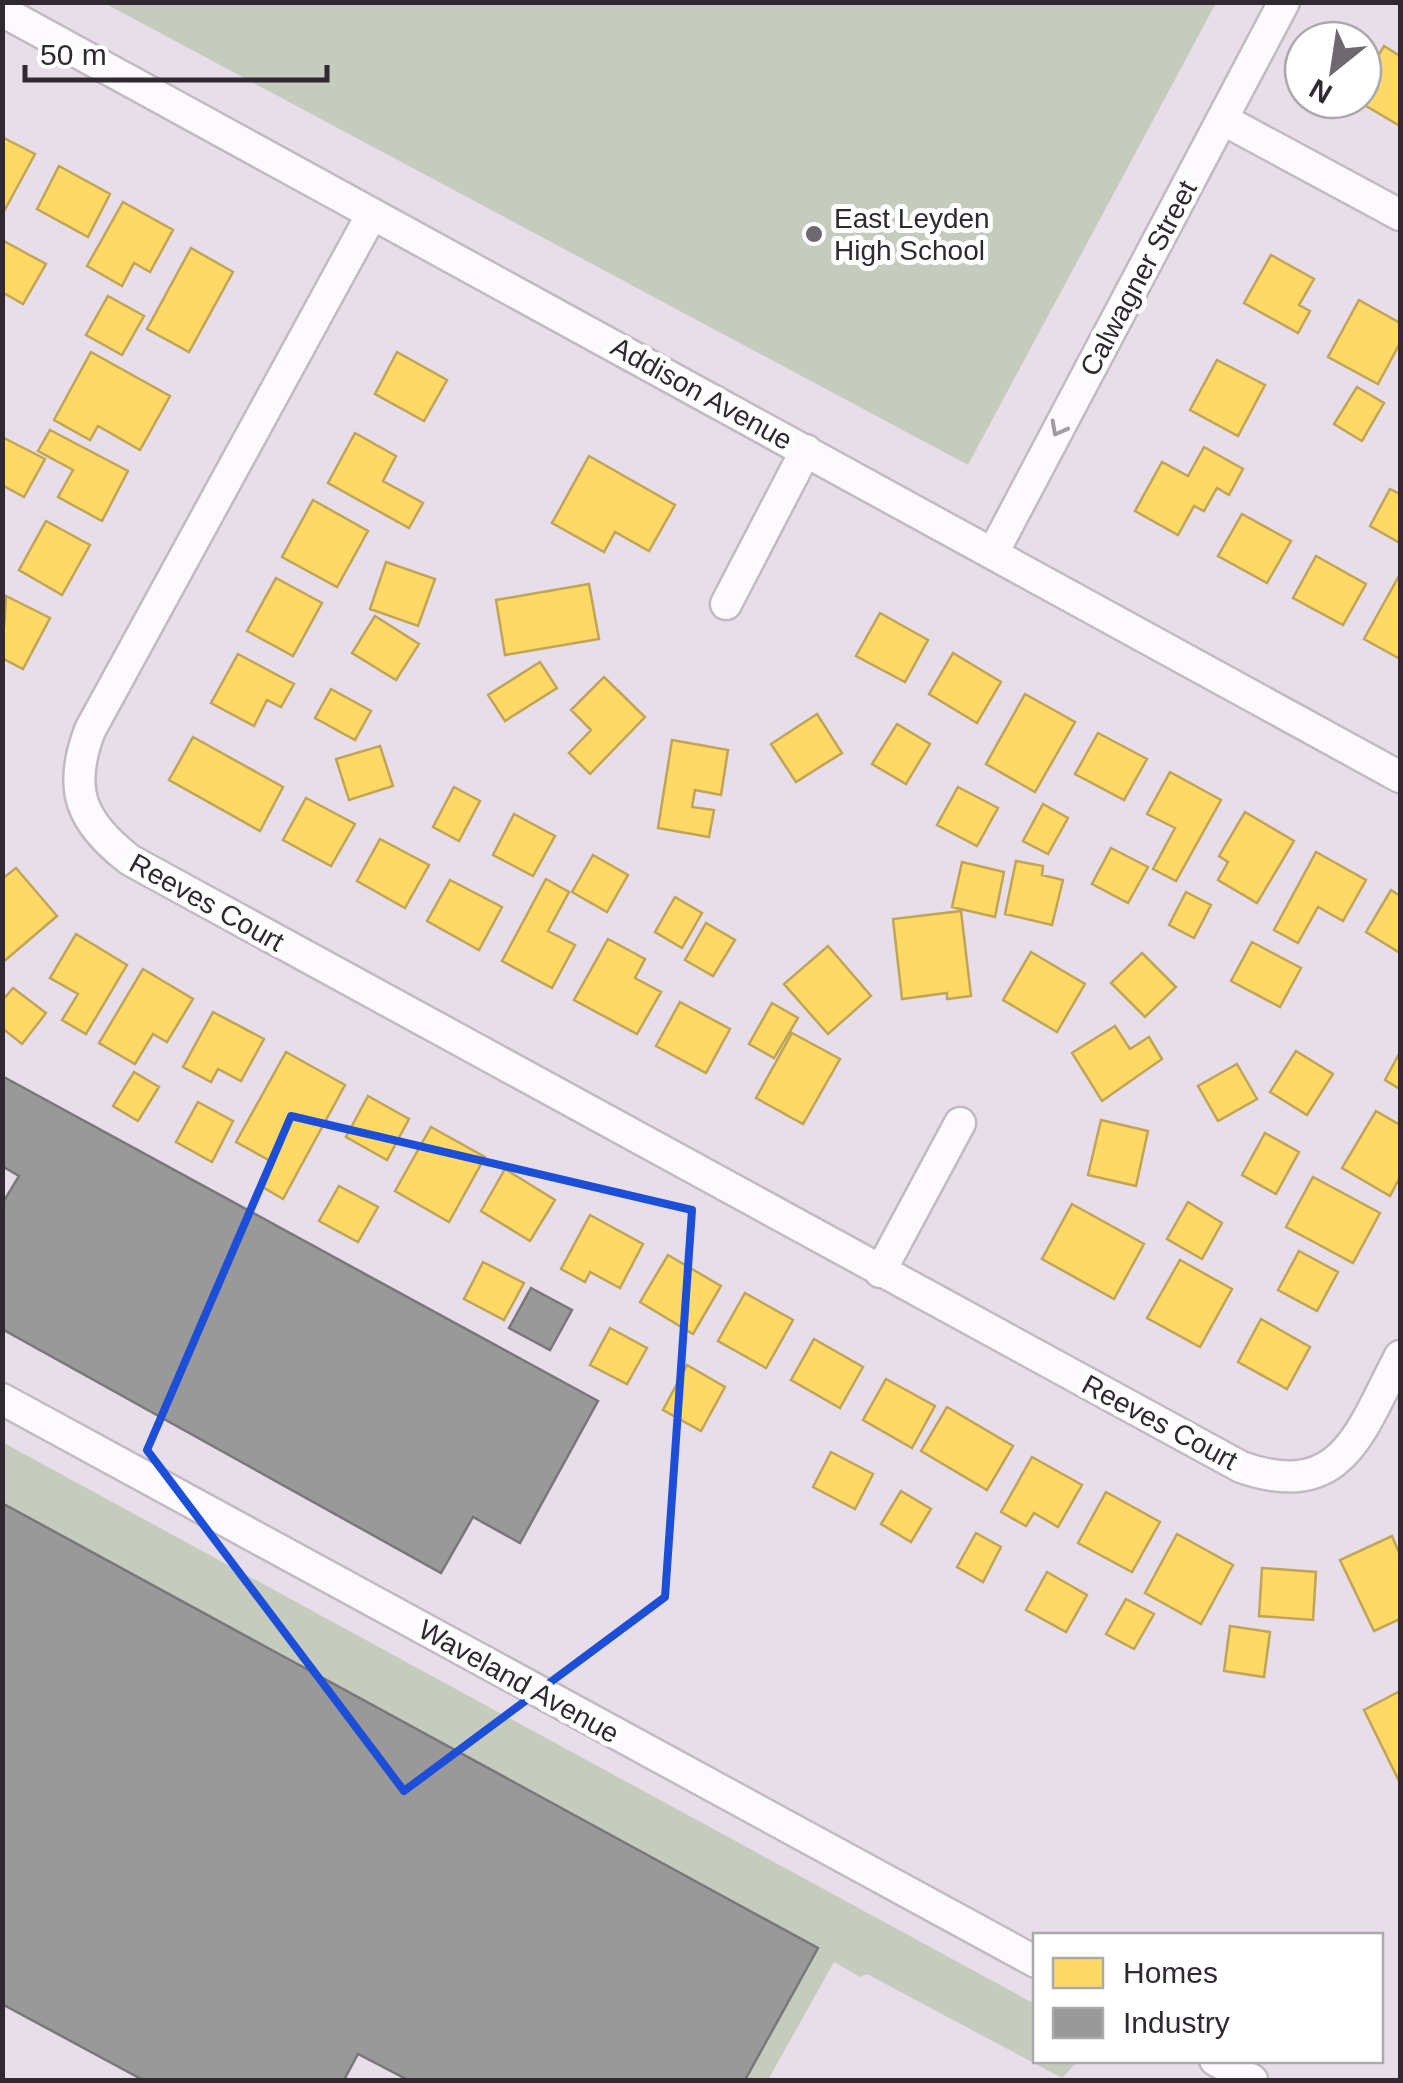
<svg xmlns="http://www.w3.org/2000/svg" width="1403" height="2083" font-family="Helvetica,sans-serif">
	<style>
		.green { fill: #c5ccbe }
		.homes { fill: #ffd966; stroke: #c1a456; stroke-width: 2.5 }
		.industry { fill: #999; stroke: #7a777a; stroke-width: 2.5 }
		.lines { fill: none; stroke-linecap: round; stroke-linejoin: round }
		.street-casing { stroke: #c2bac3; stroke-width: 35 }
		.street { stroke: #fcfafc; stroke-width: 30 }
		.oneway { stroke: #a09ca1 }
		.marked { fill: none; stroke: #1d4ed8; stroke-width: 8; stroke-linejoin: round }
		.poi-dot { fill: #706871; stroke: #fff; stroke-width: 4 }
		.labels { text-anchor: middle; stroke-width: 10; stroke-linejoin: round; paint-order: stroke }
		.poi-label { font-size: 28px; fill: #302931; stroke: #fff; text-anchor: start }
		.street-label { font-size: 28px; fill: #302931; stroke: #fff }
	</style>
	<rect width="100%" height="100%" fill="#e8dee9"/>
	<path class="green" d="M 104,3 L 1216,3 L 968,465 Z
		M 2,1442 L 1035,2004 L 1036,2060 L 1078,2061 L 1062,2078 L 867,1974 L 860,1977 L 834,1962 L 768,2080 L 745,2080 L 817,1947 L 3,1503 Z"/>
	<path class="homes" d="M 1384,46 L 1400,56 L 1400,126 L 1356,100 L 1363,100 L 1363,81 Z
		M 2,137 L 35,154 L 2,215 Z
		M 59,166 L 110,194 L 88,237 L 37,209 Z
		M 123,202 L 173,230 L 150,272 L 134,263 L 122,286 L 87,266 Z
		M 2,240 L 46,264 L 23,304 L 2,292 Z
		M 191,248 L 233,272 L 189,352 L 147,329 Z
		M 1271,255 L 1314,279 L 1299,305 L 1310,311 L 1298,333 L 1244,303 Z
		M 108,296 L 144,316 L 122,355 L 86,335 Z
		M 1359,300 L 1400,323 L 1400,343 L 1378,384 L 1328,357 Z
		M 91,352 L 170,396 L 140,450 L 98,426 L 90,440 L 54,420 Z
		M 397,352 L 447,380 L 424,421 L 375,394 Z
		M 1217,360 L 1265,385 L 1238,436 L 1190,410 Z
		M 1357,387 L 1384,403 L 1362,441 L 1334,424 Z
		M 50,430 L 128,471 L 102,521 L 58,497 L 73,470 L 38,451 Z
		M 355,433 L 396,456 L 383,481 L 423,503 L 409,528 L 328,483 Z
		M 2,437 L 45,459 L 24,497 L 2,485 Z
		M 1204,447 L 1243,469 L 1229,495 L 1217,488 L 1204,511 L 1194,506 L 1178,535 L 1135,511 L 1162,462 L 1188,476 Z
		M 589,456 L 675,505 L 649,551 L 615,532 L 604,552 L 552,523 Z
		M 1390,489 L 1400,494 L 1400,543 L 1370,526 Z
		M 313,500 L 368,531 L 337,587 L 282,557 Z
		M 1242,514 L 1291,541 L 1267,583 L 1218,556 Z
		M 46,521 L 90,545 L 62,595 L 19,570 Z
		M 1316,556 L 1366,584 L 1343,625 L 1293,598 Z
		M 386,562 L 435,579 L 418,626 L 370,609 Z
		M 1400,574 L 1400,659 L 1364,639 Z
		M 276,578 L 322,603 L 293,656 L 247,631 Z
		M 589,584 L 599,639 L 505,655 L 496,600 Z
		M 6,596 L 50,618 L 23,669 L 2,658 Z
		M 880,613 L 928,640 L 905,682 L 856,656 Z
		M 375,616 L 419,644 L 396,680 L 352,653 Z
		M 953,653 L 1001,682 L 977,723 L 929,694 Z
		M 238,654 L 294,684 L 281,707 L 267,700 L 254,726 L 211,703 Z
		M 540,662 L 557,688 L 505,721 L 488,695 Z
		M 604,677 L 645,717 L 590,774 L 569,753 L 591,730 L 571,710 Z
		M 331,689 L 371,711 L 355,740 L 315,718 Z
		M 1025,694 L 1075,722 L 1035,792 L 986,764 Z
		M 817,714 L 842,753 L 796,782 L 771,744 Z
		M 897,724 L 930,744 L 906,784 L 872,764 Z
		M 1098,733 L 1147,759 L 1124,800 L 1075,774 Z
		M 193,737 L 283,787 L 260,831 L 169,780 Z
		M 672,740 L 728,750 L 721,795 L 695,790 L 692,807 L 714,810 L 709,837 L 658,828 Z
		M 380,746 L 393,786 L 349,800 L 336,759 Z
		M 1170,772 L 1221,800 L 1176,881 L 1153,869 L 1175,828 L 1147,814 Z
		M 454,787 L 480,801 L 459,841 L 433,827 Z
		M 958,787 L 998,808 L 977,846 L 937,825 Z
		M 306,798 L 355,824 L 331,866 L 283,840 Z
		M 1043,804 L 1068,818 L 1048,854 L 1023,841 Z
		M 1245,812 L 1294,841 L 1257,903 L 1218,880 L 1228,862 L 1219,856 Z
		M 514,814 L 555,836 L 533,876 L 493,855 Z
		M 380,839 L 429,865 L 405,908 L 357,881 Z
		M 1111,848 L 1148,867 L 1128,903 L 1092,884 Z
		M 1316,852 L 1366,880 L 1343,921 L 1318,907 L 1298,943 L 1274,930 Z
		M 593,855 L 628,875 L 607,912 L 572,892 Z
		M 1016,861 L 1043,866 L 1042,875 L 1063,880 L 1052,925 L 1005,914 Z
		M 962,862 L 1004,872 L 995,917 L 952,907 Z
		M 16,868 L 57,916 L 2,963 L 2,879 Z
		M 546,879 L 569,892 L 548,931 L 575,945 L 552,988 L 502,961 Z
		M 450,880 L 502,907 L 479,950 L 427,921 Z
		M 1391,890 L 1400,896 L 1400,953 L 1366,932 Z
		M 1186,892 L 1211,905 L 1194,938 L 1169,925 Z
		M 675,897 L 702,913 L 682,948 L 655,932 Z
		M 961,911 L 971,996 L 947,999 L 947,993 L 902,999 L 893,919 Z
		M 706,923 L 735,940 L 713,976 L 685,960 Z
		M 76,934 L 127,965 L 86,1034 L 62,1020 L 78,994 L 50,978 Z
		M 608,939 L 645,959 L 635,978 L 661,992 L 637,1034 L 574,1000 Z
		M 1252,942 L 1301,968 L 1280,1007 L 1231,981 Z
		M 828,946 L 871,996 L 828,1034 L 784,984 Z
		M 1031,952 L 1085,984 L 1057,1032 L 1003,1000 Z
		M 1142,953 L 1176,987 L 1145,1017 L 1111,983 Z
		M 143,969 L 193,999 L 167,1042 L 153,1034 L 135,1064 L 99,1043 Z
		M 13,988 L 46,1013 L 22,1044 L 2,1028 L 2,1001 Z
		M 680,1002 L 730,1029 L 706,1073 L 656,1046 Z
		M 772,1003 L 798,1018 L 774,1058 L 749,1044 Z
		M 213,1012 L 264,1039 L 241,1081 L 218,1069 L 211,1082 L 183,1067 Z
		M 1115,1026 L 1130,1049 L 1149,1037 L 1162,1059 L 1102,1101 L 1072,1053 Z
		M 792,1033 L 840,1059 L 803,1124 L 756,1098 Z
		M 1296,1051 L 1333,1074 L 1307,1115 L 1270,1092 Z
		M 286,1052 L 345,1085 L 283,1199 L 261,1186 L 274,1163 L 236,1142 Z
		M 1400,1052 L 1400,1089 L 1385,1080 Z
		M 1237,1064 L 1257,1099 L 1218,1121 L 1198,1086 Z
		M 134,1072 L 159,1087 L 138,1121 L 113,1106 Z
		M 368,1096 L 409,1119 L 387,1160 L 346,1137 Z
		M 198,1102 L 233,1121 L 212,1162 L 176,1142 Z
		M 1376,1111 L 1400,1125 L 1400,1177 L 1390,1196 L 1342,1168 Z
		M 1101,1120 L 1148,1131 L 1136,1186 L 1088,1175 Z
		M 431,1127 L 485,1157 L 449,1222 L 395,1191 Z
		M 1265,1133 L 1299,1152 L 1276,1194 L 1242,1175 Z
		M 505,1169 L 555,1200 L 530,1241 L 481,1211 Z
		M 1313,1177 L 1380,1213 L 1353,1263 L 1286,1227 Z
		M 339,1186 L 378,1207 L 358,1242 L 319,1221 Z
		M 1188,1202 L 1222,1223 L 1202,1259 L 1167,1239 Z
		M 1072,1204 L 1144,1244 L 1114,1299 L 1042,1259 Z
		M 590,1215 L 643,1244 L 620,1288 L 590,1272 L 585,1282 L 561,1269 Z
		M 1299,1251 L 1338,1272 L 1317,1311 L 1278,1290 Z
		M 668,1255 L 721,1286 L 693,1334 L 640,1302 Z
		M 1180,1260 L 1232,1289 L 1200,1347 L 1147,1318 Z
		M 483,1262 L 524,1283 L 504,1320 L 464,1299 Z
		M 745,1293 L 793,1320 L 766,1368 L 718,1341 Z
		M 1261,1319 L 1310,1347 L 1287,1389 L 1238,1362 Z
		M 610,1328 L 647,1348 L 627,1384 L 590,1365 Z
		M 814,1339 L 863,1367 L 840,1408 L 791,1380 Z
		M 687,1365 L 725,1387 L 701,1431 L 663,1410 Z
		M 886,1379 L 935,1406 L 912,1448 L 863,1420 Z
		M 947,1407 L 1013,1446 L 987,1490 L 921,1451 Z
		M 831,1452 L 873,1474 L 855,1509 L 813,1487 Z
		M 1032,1457 L 1082,1485 L 1058,1527 L 1034,1513 L 1026,1526 L 1001,1512 Z
		M 901,1491 L 931,1509 L 911,1542 L 881,1524 Z
		M 1106,1492 L 1160,1522 L 1132,1572 L 1078,1543 Z
		M 976,1533 L 1001,1547 L 983,1582 L 957,1567 Z
		M 1177,1534 L 1233,1565 L 1201,1624 L 1145,1593 Z
		M 1392,1536 L 1400,1555 L 1400,1619 L 1374,1631 L 1340,1560 Z
		M 1262,1568 L 1316,1572 L 1313,1620 L 1259,1616 Z
		M 1047,1572 L 1087,1595 L 1066,1632 L 1026,1610 Z
		M 1126,1599 L 1154,1614 L 1134,1649 L 1106,1634 Z
		M 1230,1626 L 1270,1632 L 1264,1677 L 1224,1671 Z
		M 1400,1691 L 1400,1783 L 1364,1710 Z"/>
	<path class="industry" d="M 2,1076 L 598,1401 L 520,1543 L 473,1517 L 441,1573 L 2,1329 L 2,1204 L 19,1176 L 2,1166 Z
		M 531,1288 L 572,1310 L 550,1350 L 509,1328 Z
		M 2,1503 L 818,1948 L 745,2080 L 408,2080 L 358,2054 L 344,2080 L 143,2080 L 2,2004 Z"/>
	<g class="lines">
		<defs>
			<path id="street" d="M 2,11 L 1400,777
				M 1222,119 L 1400,215
				M 372,214 L 90,730 C 67,790 81,822 130,860 L 1241,1467 C 1343,1503 1360,1431 1400,1356
				M 993,553 L 1284,2
				M 726,604 L 806,450
				M 880,1272 L 960,1123
				M 2,1399 L 1036,1962
				M 1215,2060 L 1252,2080"/>
		</defs>
		<use href="#street" class="street-casing"/>
		<use href="#street" class="street"/>
	</g>
	<defs><path id="oneway-chevron" d="M-2-3.5L2.5 0L-2 3.5" fill="none" stroke-width="1.6" stroke-linecap="round" stroke-linejoin="round" transform="scale(2.5)"/></defs>
	<use class="oneway" href="#oneway-chevron" transform="translate(1058 429) rotate(118)"/>
	<path class="marked" d="M 291,1116 L 692,1210 L 665,1597 L 404,1791 L 147,1450 Z"/>
	<circle class="poi-dot" cx="814" cy="234" r="10"/>
	<g class="labels">
		<g class="poi-label">
			<text x="834" y="228">East Leyden<tspan x="834" dy="32">High School</tspan></text>
		</g>
		<g class="street-label">
			<text transform="translate(1138 278) rotate(-62)" y="10">Calwagner Street</text>
			<text transform="translate(702 393) rotate(29)" y="10">Addison Avenue</text>
			<text transform="translate(207 902) rotate(29)" y="10">Reeves Court</text>
			<text transform="translate(1160 1422) rotate(28)" y="10">Reeves Court</text>
			<text transform="translate(519 1681) rotate(29)" y="10">Waveland Avenue</text>
		</g>
	</g>
	<rect width="1403" height="2083" fill="none" stroke="#302931" stroke-width="10"/>
	<rect x="1033" y="1933" width="350" height="130" fill="#ffffff" stroke="#aca9ad" stroke-width="2.5"/>
	<rect x="1053" y="1958" width="50" height="30" fill="#ffd966" stroke="#aca9ad" stroke-width="2.5"/>
	<text x="1123" y="1983" font-size="30" fill="#302931">Homes</text>
	<rect x="1053" y="2008" width="50" height="30" fill="#999999" stroke="#aca9ad" stroke-width="2.5"/>
	<text x="1123" y="2033" font-size="30" fill="#302931">Industry</text>
	<g transform="translate(1333 70) rotate(210)"><circle r="48" fill="#ffffff" stroke="#aca9ad" stroke-width="2.5"/>
	<path d="M0-8L18 38L0 25L-18 38Z" fill="#706871"/>
	<text y="-15" font-size="28" font-weight="bold" text-anchor="middle" fill="#302931">N</text>
	</g>
	<path d="M25 65v15h302v-15" fill="none" stroke="#302931" stroke-width="5"/>
	<text x="40" y="65" font-size="30" fill="#302931" stroke="#ffffff" stroke-width="8" paint-order="stroke">50 m</text>
</svg>
